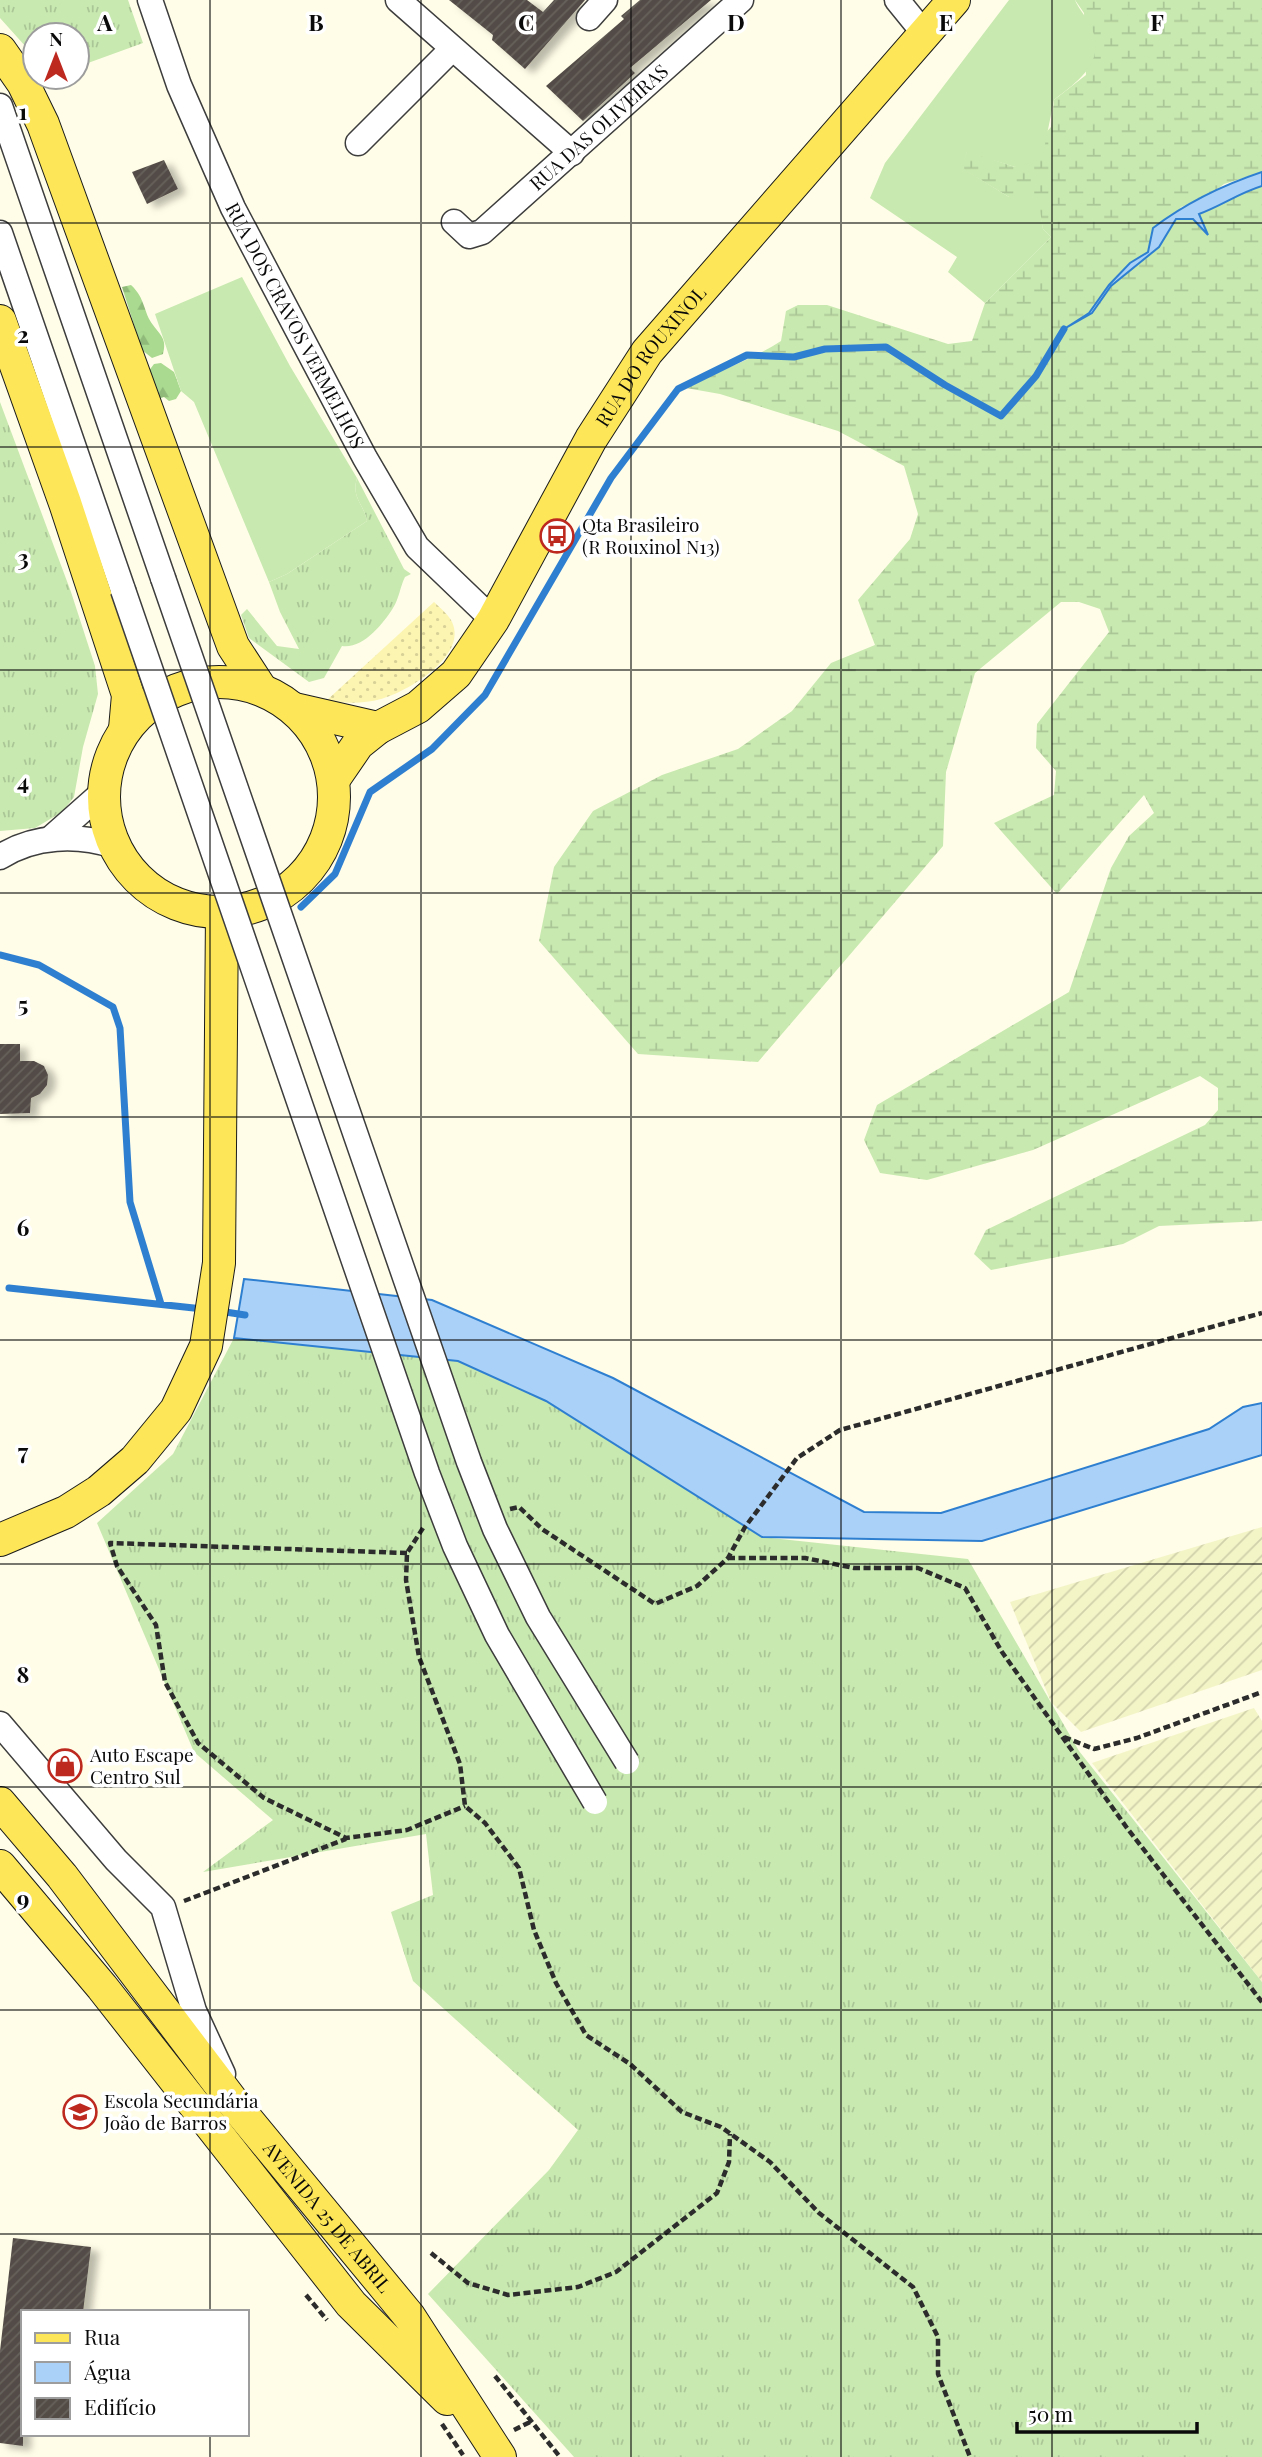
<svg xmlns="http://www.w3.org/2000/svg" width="1262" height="2457" font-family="'Playfair Display',serif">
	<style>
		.farmland { fill: url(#farmland-furrows) }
		.grass { fill: url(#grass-tufts) }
		.forest { fill: url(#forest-firs) }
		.wetland { fill: url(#wetland-marsh) }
		.sand { fill: url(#sand-dots) }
		.garden { fill: #c8e9b0 }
		.water { fill: #aad2f8; stroke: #2f7fd1; stroke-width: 2 }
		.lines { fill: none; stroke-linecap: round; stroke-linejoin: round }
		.stream { stroke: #2f7fd1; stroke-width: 7 }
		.building { fill: url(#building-hatch); filter: url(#shadow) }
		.minor-casing { stroke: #3d3d3d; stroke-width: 27 }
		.major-casing { stroke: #1b1b1b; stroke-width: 34 }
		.path { stroke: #2c2c2c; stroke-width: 4.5; stroke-dasharray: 7 3.5; stroke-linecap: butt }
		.minor { stroke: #fff; stroke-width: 24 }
		.major { stroke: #fde758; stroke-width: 32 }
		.minor-bridge-casing { stroke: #3d3d3d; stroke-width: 27; stroke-linecap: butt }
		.minor-bridge { stroke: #fff; stroke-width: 24 }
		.grid { fill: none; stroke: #0a0a0a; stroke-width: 2; stroke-opacity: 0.55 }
		.labels { text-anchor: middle; stroke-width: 7; stroke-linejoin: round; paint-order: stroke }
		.street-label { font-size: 19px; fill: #0a0a0a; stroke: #fff }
		.poi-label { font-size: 19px; fill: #0a0a0a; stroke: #fff; text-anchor: start }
		.grid-label { font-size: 23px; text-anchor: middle; font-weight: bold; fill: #0a0a0a; stroke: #fff; stroke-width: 7; stroke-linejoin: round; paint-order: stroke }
	</style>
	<defs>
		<pattern id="farmland-furrows" width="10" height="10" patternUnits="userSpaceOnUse" patternTransform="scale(1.75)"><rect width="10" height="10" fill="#f4f5c7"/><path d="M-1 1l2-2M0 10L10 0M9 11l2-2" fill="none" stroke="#d0d1aa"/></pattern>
		<pattern id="grass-tufts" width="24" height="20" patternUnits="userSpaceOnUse" patternTransform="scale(1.75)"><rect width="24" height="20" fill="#c8e9b0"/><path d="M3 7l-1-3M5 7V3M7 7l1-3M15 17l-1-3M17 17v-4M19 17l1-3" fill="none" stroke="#aac696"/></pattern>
		<pattern id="forest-firs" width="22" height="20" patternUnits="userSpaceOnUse" patternTransform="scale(1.75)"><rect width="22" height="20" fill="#a9da8f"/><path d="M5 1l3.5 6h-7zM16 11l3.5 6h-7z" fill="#90ba7a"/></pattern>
		<pattern id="wetland-marsh" width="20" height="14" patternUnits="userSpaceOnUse" patternTransform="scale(1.75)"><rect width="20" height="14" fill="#c8e9b0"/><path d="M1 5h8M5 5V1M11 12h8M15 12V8" fill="none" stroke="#aac696"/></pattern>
		<pattern id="sand-dots" width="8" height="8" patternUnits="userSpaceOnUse" patternTransform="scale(1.75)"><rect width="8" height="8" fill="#fcf4b1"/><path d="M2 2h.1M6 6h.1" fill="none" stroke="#d7d097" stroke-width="1.8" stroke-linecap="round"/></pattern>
		<pattern id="building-hatch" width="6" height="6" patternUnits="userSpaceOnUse" patternTransform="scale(1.75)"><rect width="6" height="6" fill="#534c46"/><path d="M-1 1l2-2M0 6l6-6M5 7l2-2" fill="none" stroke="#67615c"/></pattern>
		<filter id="shadow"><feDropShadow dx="8" dy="4.5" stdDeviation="3.5" flood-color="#0004"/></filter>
	</defs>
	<rect width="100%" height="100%" fill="#fffde7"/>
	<path class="farmland" d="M 1262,1527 L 1262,1670 L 1081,1732 L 1051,1702 L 1010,1602 Z
		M 1254,1708 L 1262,1721 L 1262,1982 L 1092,1763 Z"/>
	<path class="grass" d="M 0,0 L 128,0 L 143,43 L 77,67 L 77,35 L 35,35 L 35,57 L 0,18 Z
		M 0,402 L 71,592 L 95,666 L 98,694 L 83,747 L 74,797 L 62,812 L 35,828 L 0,831 Z
		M 357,478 L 404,569 L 411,574 L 405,577 C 400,587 399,599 393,608 C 383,624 363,649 342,646 L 324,678 L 309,682 L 249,638 L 241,615 L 247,609 L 277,646 L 299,649 L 280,612 L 269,582 L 287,574 L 367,521 C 364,504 351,498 357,478 Z
		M 234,1338 L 458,1361 L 546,1401 L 762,1537 L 968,1559 L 1079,1751 L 1262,1982 L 1262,2457 L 574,2457 L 428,2294 L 549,2170 L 578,2130 L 413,1981 L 391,1912 L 433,1895 L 426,1834 L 203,1872 L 273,1820 L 194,1752 L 97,1523 L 173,1454 Z"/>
	<path class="forest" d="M 131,285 C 146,299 143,312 153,325 C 161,336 167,339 163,354 L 152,358 L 142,350 L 122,287 Z
		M 161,363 L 174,372 L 181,391 L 176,399 L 169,401 L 164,397 L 159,399 L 148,372 L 154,364 Z"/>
	<path class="wetland" d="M 1075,0 L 1262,0 L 1262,172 L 1224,184 L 1204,199 L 1181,207 L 1148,252 L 1130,263 L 1109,285 L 1089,313 L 1078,320 L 1092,313 L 1111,286 L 1159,247 L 1176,219 L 1193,219 L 1206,233 L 1199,214 C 1221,206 1239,193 1262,186 L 1262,1221 L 1159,1226 L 1123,1244 L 991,1270 L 974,1254 L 986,1230 L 1205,1125 L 1218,1110 L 1218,1088 L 1200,1076 L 1033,1150 L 927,1180 L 880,1173 L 864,1140 L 877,1105 L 1069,992 L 1111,868 L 1129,836 L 1154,813 L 1144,795 L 1057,894 L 994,823 L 1054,795 L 1056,771 L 1036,748 L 1037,724 L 1109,632 L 1100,609 L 1079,602 L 1061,602 L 975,673 L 946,772 L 943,846 L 758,1062 L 638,1054 L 539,941 L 554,867 L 593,811 L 662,775 L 738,749 L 792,711 L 831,663 L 875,645 L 858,600 L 910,539 L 918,514 L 904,466 L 838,431 L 720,394 L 686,388 C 717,371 752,360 781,341 L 786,311 L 798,305 L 827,305 L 948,344 L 972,341 L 985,303 L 1051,237 L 1043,229 L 1039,210 L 1009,197 L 961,168 L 967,151 L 1015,167 L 1051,127 L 1054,100 L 1086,75 L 1084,13 Z"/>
	<path class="sand" d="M 434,602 C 440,608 448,614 452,622 C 468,656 407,692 381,699 C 363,704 345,703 326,701 Z"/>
	<path class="garden" d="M 1009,0 L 1075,0 C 1079,10 1088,18 1092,29 C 1106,63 1077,82 1054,100 L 1042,159 L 1015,167 L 967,152 L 962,168 L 1009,197 L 1027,197 L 1040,210 L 1043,229 L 1051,237 L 985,303 L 948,272 L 957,257 L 870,198 L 885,163 Z
		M 242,277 L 290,366 L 357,478 C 351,498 364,504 367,521 L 287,574 L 269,582 L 194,402 L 181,391 L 155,314 Z"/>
	<path class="water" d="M 1262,172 L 1262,186 C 1239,193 1221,206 1199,214 L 1208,235 L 1193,219 L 1176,219 L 1159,247 L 1111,286 L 1092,313 L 1064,329 L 1089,313 L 1109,285 L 1130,263 L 1148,252 L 1153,228 C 1186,203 1223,185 1262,172 Z
		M 244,1279 L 432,1300 L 613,1378 L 864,1512 L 941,1513 L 1209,1429 L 1243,1407 L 1262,1403 L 1262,1455 L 982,1541 L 762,1537 L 546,1401 L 458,1361 L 234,1338 Z"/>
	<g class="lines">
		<path class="stream" d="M 301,907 L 335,874 L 370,792 L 432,749 L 485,695 L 611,478 L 678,389 L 747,355 L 794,357 L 825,349 L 886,347 L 945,385 L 1001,416 L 1036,376 L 1064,329
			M 0,955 L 39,965 L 113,1007 L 120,1028 L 130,1202 L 161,1304
			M 9,1288 L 203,1309
			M 219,1311 L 245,1315"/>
	</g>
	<path class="building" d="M 449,0 L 527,0 L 543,12 L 554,0 L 585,0 L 525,69 L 492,40 L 493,35 Z
		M 640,0 L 711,0 L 630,68 L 635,73 L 583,121 L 546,86 L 624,19 L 621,16 Z
		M 164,160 L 178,189 L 147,204 L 132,172 Z
		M 0,1044 L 20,1044 L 20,1061 L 34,1061 L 44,1066 L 48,1075 L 47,1085 L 40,1094 L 31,1098 L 30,1113 L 0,1114 Z
		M 13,2238 L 91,2247 L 83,2312 L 23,2312 L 23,2446 L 0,2443 L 0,2351 Z"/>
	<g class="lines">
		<defs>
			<g id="minor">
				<path id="s1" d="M 150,0 L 179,85 L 233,208 L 365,458 L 417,547 L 493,620"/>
				<path d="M 398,0 L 572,153"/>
				<path d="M 897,0 L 923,32"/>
				<path d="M 589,18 L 605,0"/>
				<path d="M 0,106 L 163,578"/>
				<path d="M 358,143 L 452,49"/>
				<path id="s2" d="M 454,222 L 469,236 L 482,232 L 741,0"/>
				<path d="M 0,233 L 123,590"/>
				<path d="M 50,839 L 103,792"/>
				<path d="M 0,857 C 34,835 78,834 114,846"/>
				<path d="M 0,1724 L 116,1860 L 163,1907 L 194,2011 L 223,2074"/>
			</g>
			<g id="major">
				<path d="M 0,50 L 23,83 L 43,124 L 233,646 L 261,689"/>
				<path d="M 0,321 L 65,503 L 128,695 L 125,729"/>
				<circle cx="219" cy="797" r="115"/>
				<path d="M 295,709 L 378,728"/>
				<path id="s3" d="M 334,779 L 358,744 L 378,728 L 418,707 L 456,674 L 493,620 L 591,439 L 647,352 L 954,0"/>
				<path d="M 0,1540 L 66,1512 L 99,1491 L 135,1460 L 176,1410 L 206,1346 L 219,1263 L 222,913"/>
				<path id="s4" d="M 0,1803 L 62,1876 L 239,2110 L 409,2316 L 500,2457"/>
				<path d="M 0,1866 L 102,1987 L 351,2304 L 447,2399"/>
			</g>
		</defs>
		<use href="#minor" class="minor-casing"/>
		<use href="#major" class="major-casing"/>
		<path class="path" d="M 510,1509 L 519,1507 L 542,1529 L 655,1604 L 697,1586 L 728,1558 L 745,1527 L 797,1458 L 840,1430 L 1262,1313
			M 423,1528 L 407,1553 L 406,1580 L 419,1657 L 460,1764 L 465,1806 L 485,1823 L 519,1868 L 534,1930 L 556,1983 L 586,2035 L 630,2064 L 682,2112 L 721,2127 L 770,2162 L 819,2213 L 913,2287 L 938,2337 L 938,2374 L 970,2457
			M 407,1553 L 110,1543 L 117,1566 L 156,1625 L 165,1682 L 198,1743 L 264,1798 L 346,1838 L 407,1830 L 465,1806
			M 728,1558 L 805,1558 L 854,1568 L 918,1568 L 965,1588 L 1002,1652 L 1127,1828 L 1262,2002
			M 1064,1737 L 1094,1749 L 1137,1738 L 1262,1692
			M 184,1901 L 346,1839
			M 431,2253 L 468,2283 L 508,2295 L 578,2287 L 616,2272 L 717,2193 L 729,2162 L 730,2134
			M 306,2295 L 327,2320
			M 495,2376 L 560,2457
			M 442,2424 L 463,2455
			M 514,2430 L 532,2421"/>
		<use href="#minor" class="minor"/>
		<use href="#major" class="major"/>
		<defs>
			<path id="minor-bridge" d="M 163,578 L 469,1462 L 495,1529 L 538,1617 L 627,1762
				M 123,590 L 427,1473 L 455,1546 L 497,1635 L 595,1802"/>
		</defs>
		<use href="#minor-bridge" class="minor-bridge-casing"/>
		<use href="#minor-bridge" class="minor-bridge"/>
	</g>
	<path class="grid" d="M 210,0 L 210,2312M 421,0 L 421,2457M 631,0 L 631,2457M 841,0 L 841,2457M 1052,0 L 1052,2457M 0,223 L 1262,223M 0,447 L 1262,447M 0,670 L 1262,670M 0,893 L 1262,893M 0,1117 L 1262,1117M 0,1340 L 1262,1340M 0,1564 L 1262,1564M 0,1787 L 1262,1787M 0,2010 L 1262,2010M 0,2234 L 1262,2234M 210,2434 L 210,2457"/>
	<defs>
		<symbol id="bus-ring" viewBox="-11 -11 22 22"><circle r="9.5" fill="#fff" stroke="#bd281f" stroke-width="1.5"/><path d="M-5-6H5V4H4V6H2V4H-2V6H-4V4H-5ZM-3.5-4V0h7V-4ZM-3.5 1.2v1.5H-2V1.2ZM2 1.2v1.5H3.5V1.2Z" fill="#bd281f"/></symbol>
		<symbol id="shop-ring" viewBox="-11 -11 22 22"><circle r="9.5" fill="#fff" stroke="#bd281f" stroke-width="1.5"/><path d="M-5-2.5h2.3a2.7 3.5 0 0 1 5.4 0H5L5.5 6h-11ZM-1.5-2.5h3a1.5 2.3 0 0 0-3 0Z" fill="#bd281f"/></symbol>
		<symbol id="school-ring" viewBox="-11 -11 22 22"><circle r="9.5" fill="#fff" stroke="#bd281f" stroke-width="1.5"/><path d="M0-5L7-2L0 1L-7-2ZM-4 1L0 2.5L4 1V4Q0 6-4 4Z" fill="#bd281f"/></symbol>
	</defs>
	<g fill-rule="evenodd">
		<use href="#bus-ring" x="538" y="517" width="38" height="38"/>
		<use href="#shop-ring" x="46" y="1747" width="38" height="38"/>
		<use href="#school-ring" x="61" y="2093" width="38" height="38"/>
	</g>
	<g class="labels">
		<g class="street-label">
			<text dy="7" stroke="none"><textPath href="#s2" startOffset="191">RUA DAS OLIVEIRAS</textPath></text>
			<text dy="7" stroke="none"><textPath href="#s1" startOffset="357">RUA DOS CRAVOS VERMELHOS</textPath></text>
			<text dy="7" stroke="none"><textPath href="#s3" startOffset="537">RUA DO ROUXINOL</textPath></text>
			<text dy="7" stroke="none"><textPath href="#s4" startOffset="528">AVENIDA 25 DE ABRIL</textPath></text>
		</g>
		<g class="poi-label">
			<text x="582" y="532">Qta Brasileiro<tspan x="582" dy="22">(R Rouxinol N13)</tspan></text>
			<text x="90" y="1762">Auto Escape<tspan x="90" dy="22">Centro Sul</tspan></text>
			<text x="104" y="2108">Escola Secundária<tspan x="104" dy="22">João de Barros</tspan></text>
		</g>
	</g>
	<g class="grid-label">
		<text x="105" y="31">A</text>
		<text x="316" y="31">B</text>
		<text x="526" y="31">C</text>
		<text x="736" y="31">D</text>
		<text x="946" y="31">E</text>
		<text x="1157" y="31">F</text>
		<text x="23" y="120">1</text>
		<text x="23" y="343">2</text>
		<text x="23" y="566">3</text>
		<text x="23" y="790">4</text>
		<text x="23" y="1013">5</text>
		<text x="23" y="1236">6</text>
		<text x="23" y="1460">7</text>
		<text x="23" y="1683">8</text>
		<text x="23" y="1907">9</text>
	</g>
	<rect x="21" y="2310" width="228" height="126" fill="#ffffff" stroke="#9d9d9d" stroke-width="2"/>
	<rect x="35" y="2333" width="35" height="10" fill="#fde758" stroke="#9d9d9d" stroke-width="2"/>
	<text x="84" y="2345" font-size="21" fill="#0a0a0a">Rua</text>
	<rect x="35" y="2362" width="35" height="21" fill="#aad2f8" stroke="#9d9d9d" stroke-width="2"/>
	<text x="84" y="2380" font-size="21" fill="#0a0a0a">Água</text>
	<rect x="35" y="2398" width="35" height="21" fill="url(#building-hatch)" stroke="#9d9d9d" stroke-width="2"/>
	<text x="84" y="2415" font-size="21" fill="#0a0a0a">Edifício</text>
	<g transform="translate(56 56)"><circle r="33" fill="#ffffff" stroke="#9d9d9d" stroke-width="2"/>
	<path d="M0-5L12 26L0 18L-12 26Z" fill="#bd281f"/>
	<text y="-10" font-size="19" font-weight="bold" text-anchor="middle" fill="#0a0a0a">N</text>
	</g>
	<path d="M1017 2422v10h180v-10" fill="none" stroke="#0a0a0a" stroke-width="3.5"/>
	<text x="1028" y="2422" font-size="21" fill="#0a0a0a" stroke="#ffffff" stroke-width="5" paint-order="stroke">50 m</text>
</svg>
